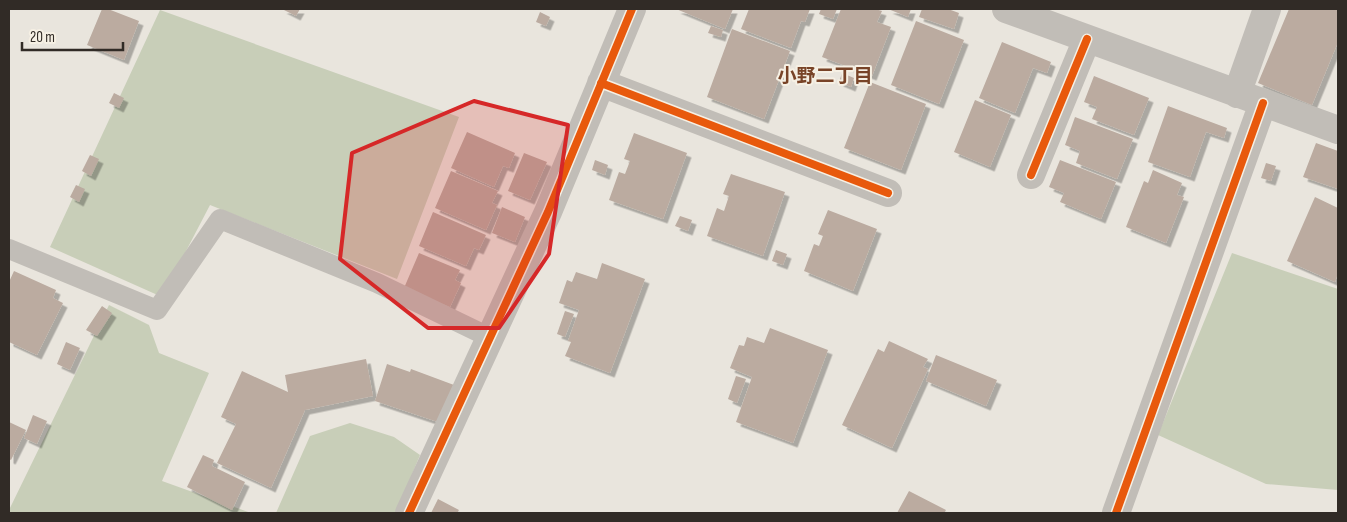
<svg xmlns="http://www.w3.org/2000/svg" width="1347" height="522" font-family="'Sofia Sans Condensed','Noto Sans JP',sans-serif">
	<style>
		.green { fill: #c8ceb8 }
		.building { fill: #bbaba0; filter: url(#shadow) }
		.lines { fill: none; stroke-linecap: round; stroke-linejoin: round }
		.lane { stroke: #c1bdb7; stroke-width: 20 }
		.street { stroke: #c1bdb7; stroke-width: 28 }
		.cycleway-casing { stroke: #f6f0e4; stroke-width: 11 }
		.cycleway { stroke: #e8590c; stroke-width: 8 }
		.marked { fill: #d62828; fill-opacity: 0.2; stroke: #d62828; stroke-width: 4; stroke-linejoin: round }
		.labels { text-anchor: middle; stroke-width: 4; stroke-linejoin: round; paint-order: stroke }
		.neighbourhood-label { font-size: 19px; font-weight: bold; fill: #784327; stroke: #f6f0e4 }
	</style>
	<defs>
		<filter id="shadow"><feDropShadow dx="4.5" dy="4.5" stdDeviation="0" flood-color="#0004"/></filter>
	</defs>
	<rect width="100%" height="100%" fill="#e9e5dd"/>
	<path class="green" d="M 160,10 L 459,117 L 397,279 L 210,205 L 162,297 L 50,247 Z
		M 1232,253 L 1338,289 L 1338,490 L 1266,484 L 1158,435 Z
		M 109,305 L 149,325 L 159,353 L 209,373 L 162,481 L 251,513 L 9,513 L 9,510 Z
		M 350,423 L 394,437 L 420,455 L 396,513 L 276,513 L 310,436 Z"/>
	<path class="building" d="M 102,9 L 108,9 L 139,21 L 124,60 L 87,45 Z
		M 282,9 L 300,9 L 296,16 Z
		M 676,9 L 733,9 L 725,29 Z
		M 749,9 L 810,9 L 805,22 L 801,21 L 791,48 L 741,29 Z
		M 821,9 L 837,9 L 833,19 L 819,14 Z
		M 841,9 L 875,9 L 882,11 L 877,22 L 891,27 L 872,76 L 822,57 Z
		M 888,9 L 911,9 L 908,17 Z
		M 922,9 L 948,9 L 959,13 L 954,29 L 919,17 Z
		M 1289,9 L 1338,9 L 1338,42 L 1312,105 L 1258,83 Z
		M 540,12 L 550,17 L 546,26 L 536,22 Z
		M 916,21 L 964,40 L 939,104 L 891,85 Z
		M 711,26 L 723,30 L 721,37 L 708,33 Z
		M 732,29 L 790,51 L 764,119 L 707,97 Z
		M 1002,42 L 1051,62 L 1047,73 L 1033,68 L 1015,113 L 979,98 Z
		M 842,73 L 854,78 L 851,87 L 839,82 Z
		M 1094,76 L 1149,98 L 1134,135 L 1092,119 L 1097,107 L 1084,102 Z
		M 870,82 L 926,104 L 901,170 L 844,148 Z
		M 114,93 L 124,98 L 119,108 L 109,103 Z
		M 975,100 L 1011,115 L 990,167 L 954,152 Z
		M 1168,106 L 1227,128 L 1224,138 L 1206,132 L 1190,177 L 1148,162 Z
		M 1075,117 L 1133,139 L 1117,179 L 1076,163 L 1080,151 L 1065,145 Z
		M 467,132 L 515,153 L 509,168 L 503,166 L 494,187 L 451,168 Z
		M 634,133 L 687,153 L 663,219 L 609,200 L 619,172 L 625,174 L 630,161 L 624,159 Z
		M 1316,143 L 1338,151 L 1338,189 L 1303,177 Z
		M 524,153 L 547,162 L 530,200 L 508,191 Z
		M 90,155 L 99,159 L 91,176 L 82,171 Z
		M 595,160 L 608,165 L 605,175 L 592,170 Z
		M 1060,160 L 1116,182 L 1101,219 L 1060,202 L 1064,193 L 1049,187 Z
		M 1266,163 L 1276,166 L 1271,181 L 1261,178 Z
		M 1153,170 L 1182,183 L 1177,195 L 1184,197 L 1166,243 L 1126,227 L 1144,181 L 1148,183 Z
		M 451,171 L 498,191 L 492,203 L 497,205 L 486,230 L 435,208 Z
		M 731,174 L 785,192 L 763,256 L 707,236 L 717,208 L 724,211 L 729,196 L 723,194 Z
		M 76,185 L 85,189 L 79,202 L 70,197 Z
		M 1315,197 L 1338,208 L 1338,273 L 1335,282 L 1287,261 Z
		M 502,207 L 525,217 L 515,242 L 492,233 Z
		M 828,210 L 877,229 L 853,291 L 804,271 L 814,244 L 819,246 L 823,236 L 818,234 Z
		M 433,212 L 486,235 L 479,250 L 474,248 L 466,266 L 419,246 Z
		M 680,216 L 692,220 L 688,231 L 675,226 Z
		M 776,250 L 787,254 L 783,265 L 772,261 Z
		M 419,253 L 460,270 L 455,280 L 461,283 L 450,307 L 404,288 Z
		M 602,263 L 645,279 L 610,373 L 565,356 L 571,342 L 568,341 L 579,310 L 559,303 L 567,280 L 572,282 L 576,272 L 597,279 Z
		M 14,271 L 56,290 L 53,298 L 63,303 L 37,355 L 9,342 L 9,282 Z
		M 102,306 L 112,313 L 97,336 L 86,330 Z
		M 565,311 L 574,314 L 565,337 L 557,334 Z
		M 770,328 L 828,350 L 793,443 L 736,422 L 752,377 L 730,368 L 739,345 L 744,346 L 747,337 L 764,343 Z
		M 889,341 L 928,359 L 923,367 L 928,369 L 892,448 L 842,425 L 878,349 L 884,352 Z
		M 66,342 L 80,348 L 70,370 L 57,364 Z
		M 936,355 L 997,380 L 986,406 L 926,381 Z
		M 366,359 L 373,396 L 305,410 L 271,488 L 217,463 L 236,424 L 221,417 L 242,371 L 288,392 L 285,375 Z
		M 387,364 L 410,372 L 411,369 L 454,385 L 438,422 L 375,401 Z
		M 736,376 L 746,379 L 737,403 L 728,399 Z
		M 33,415 L 47,421 L 37,444 L 24,438 Z
		M 9,422 L 26,430 L 11,460 L 9,459 Z
		M 203,455 L 214,460 L 212,466 L 245,482 L 232,510 L 187,487 Z
		M 909,491 L 946,510 L 944,513 L 897,513 Z
		M 438,499 L 459,510 L 457,513 L 431,513 Z"/>
	<g class="lines">
		<path class="lane" d="M 9,249 L 157,310 L 220,219 L 377,283 L 491,338"/>
		<path class="street" d="M 1006,9 L 1338,130
			M 601,83 L 888,193
			M 1237,94 L 1267,9
			M 1031,175 L 1087,39
			M 409,513 L 548,212 L 632,9
			M 1116,513 L 1263,103"/>
		<defs>
			<path id="cycleway" d="M 601,83 L 888,193
				M 1031,175 L 1087,39
				M 409,513 L 548,212 L 632,9
				M 1116,513 L 1263,103"/>
		</defs>
		<use href="#cycleway" class="cycleway-casing"/>
		<use href="#cycleway" class="cycleway"/>
	</g>
	<path class="marked" d="M 474,101 L 568,125 L 549,254 L 499,328 L 428,328 L 340,259 L 352,153 Z"/>
	<g class="labels">
		<g class="neighbourhood-label">
			<text x="825" y="82">小野二丁目</text>
		</g>
	</g>
	<rect width="1347" height="522" fill="none" stroke="#312b26" stroke-width="20"/>
	<path d="M22 42v8h101v-8" fill="none" stroke="#312b26" stroke-width="2.5"/>
	<text x="30" y="42" font-size="15" fill="#312b26" stroke="#f6f0e4" stroke-width="4" paint-order="stroke">20 m</text>
</svg>
